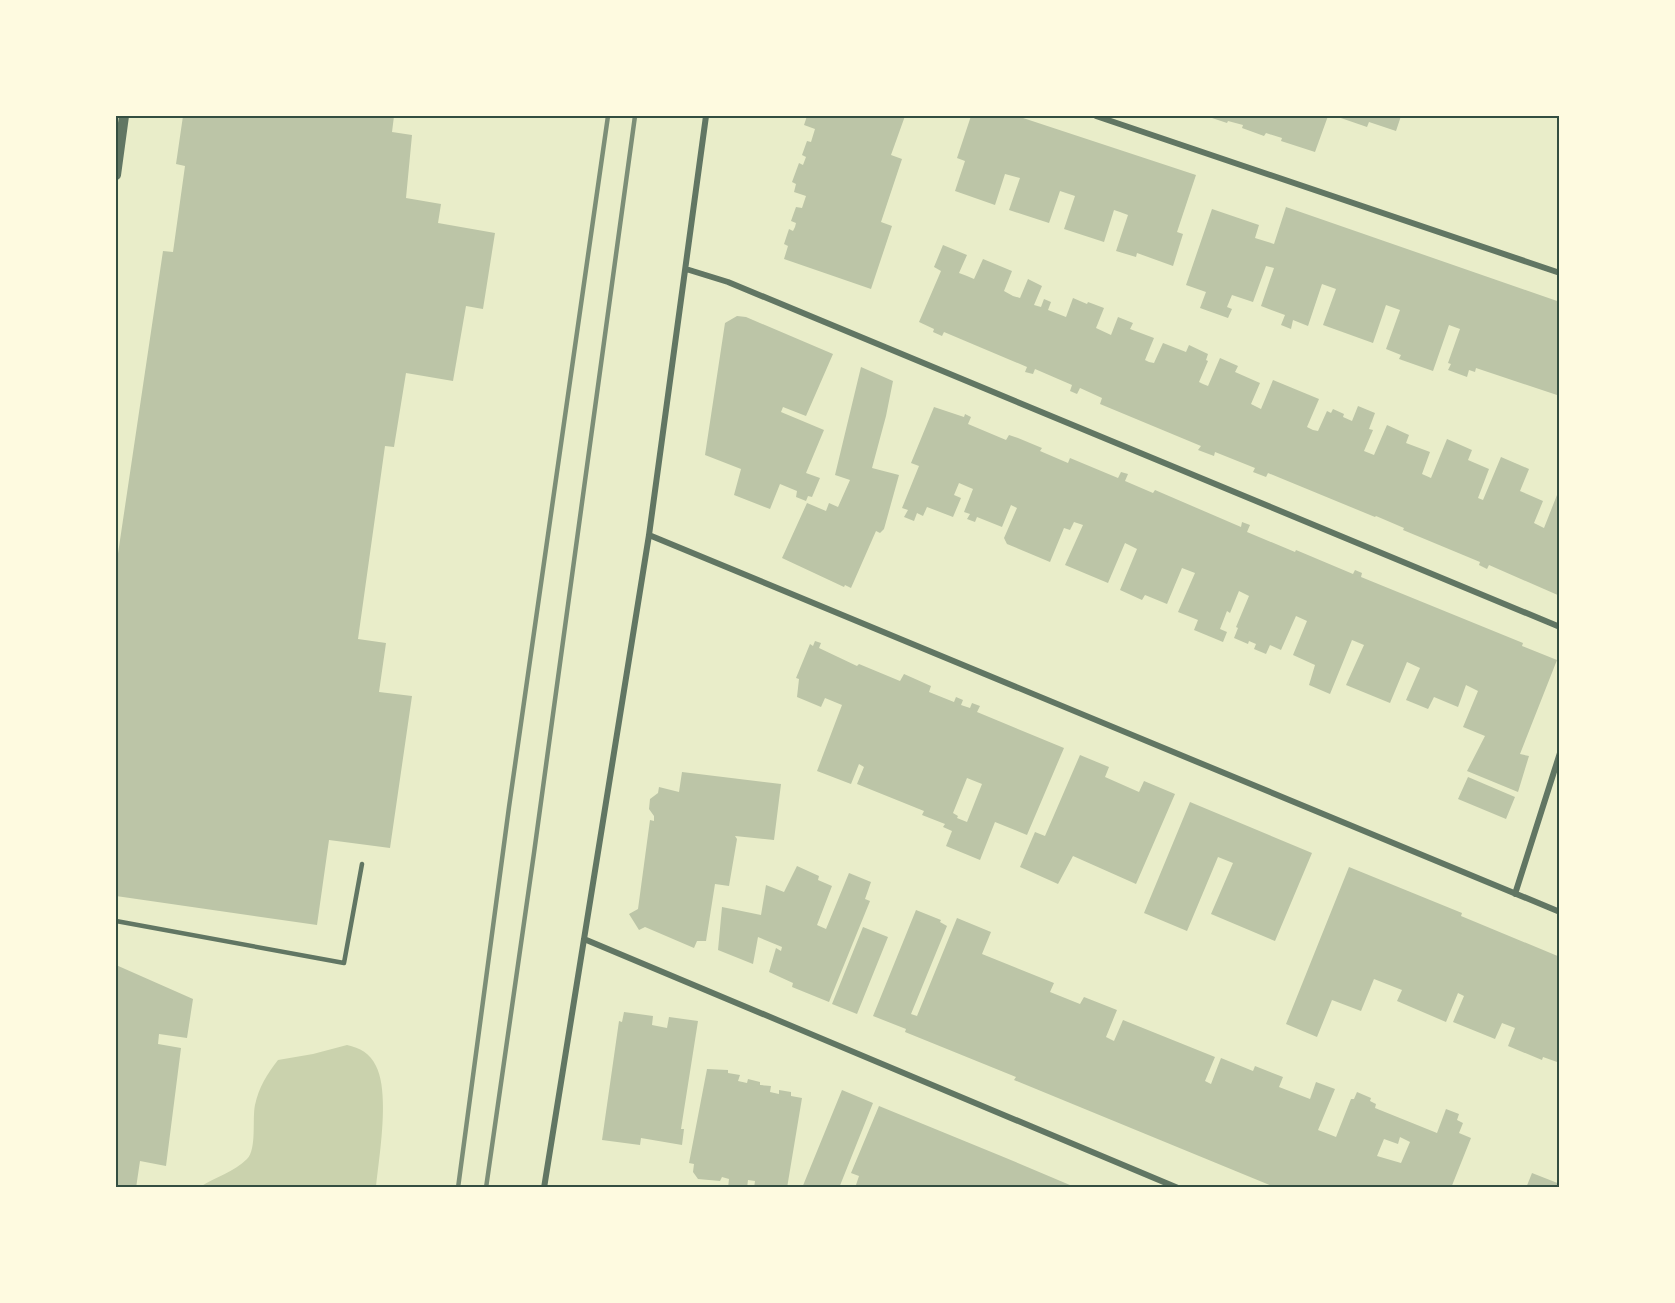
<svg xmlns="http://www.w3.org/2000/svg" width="1675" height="1303" font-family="Cabin,sans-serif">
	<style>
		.green { fill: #cad2ad }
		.building { fill: #bcc5a7; fill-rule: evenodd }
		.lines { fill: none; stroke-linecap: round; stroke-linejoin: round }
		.service { stroke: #617663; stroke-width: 4.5 }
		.minor { stroke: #617663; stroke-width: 6 }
		.tertiary { stroke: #617663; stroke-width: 10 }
		.rail { stroke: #7c8e77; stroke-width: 4.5 }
		.neatline { fill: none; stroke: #344e41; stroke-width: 2 }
	</style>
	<rect width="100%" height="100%" fill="#e9edc9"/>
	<path class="green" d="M 347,1045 C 360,1048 370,1053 376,1066 C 390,1093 379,1157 376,1187 L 200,1187 C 215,1177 234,1172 247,1159 C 257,1149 252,1119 255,1105 C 259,1087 267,1074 278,1060 L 313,1054 Z"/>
	<path class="building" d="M 183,116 L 394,116 L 392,132 L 412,135 L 406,198 L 441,204 L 438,223 L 495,233 L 483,309 L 466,306 L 453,381 L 406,373 L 394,447 L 385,446 L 358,639 L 386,643 L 379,692 L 412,696 L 390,848 L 329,840 L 317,925 L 116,896 L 116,567 L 163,251 L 173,252 L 185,166 L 176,164 Z
		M 807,116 L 905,116 L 891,155 L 902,159 L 881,222 L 892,226 L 871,289 L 784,259 L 788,246 L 784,244 L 789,229 L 793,231 L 795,227 L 796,223 L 791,221 L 796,207 L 802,208 L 806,196 L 794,192 L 796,184 L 792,182 L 799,163 L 803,165 L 806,157 L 802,155 L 807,141 L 811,142 L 815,129 L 804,125 Z
		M 971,116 L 1017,116 L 1196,175 L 1177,232 L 1183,234 L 1173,266 L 1137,253 L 1136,257 L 1116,251 L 1128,215 L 1120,212 L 1114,210 L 1104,242 L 1064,229 L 1075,196 L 1060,191 L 1049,223 L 1009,210 L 1020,178 L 1005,174 L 995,205 L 955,191 L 965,161 L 957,158 Z
		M 1206,116 L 1328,116 L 1315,152 L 1281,141 L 1282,138 L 1266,133 L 1264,136 L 1242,128 L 1243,125 L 1228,121 L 1227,123 Z
		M 1335,116 L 1401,116 L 1396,131 L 1369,122 L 1367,127 Z
		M 1286,207 L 1560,302 L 1560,396 L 1476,368 L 1475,372 L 1469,370 L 1467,377 L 1448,370 L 1451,364 L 1448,363 L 1460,329 L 1449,325 L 1433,371 L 1399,359 L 1401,355 L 1386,349 L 1400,310 L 1386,305 L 1373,343 L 1323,325 L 1336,289 L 1322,284 L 1308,326 L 1293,320 L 1291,329 L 1281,325 L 1285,315 L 1261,306 L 1274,268 L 1266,266 L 1253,302 L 1232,295 L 1227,307 L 1232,309 L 1228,318 L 1200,308 L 1206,292 L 1186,285 L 1212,209 L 1259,225 L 1255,238 L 1274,244 Z
		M 943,245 L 967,255 L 959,273 L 967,276 L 974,279 L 983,259 L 1012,271 L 1004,291 L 1013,296 L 1020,298 L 1028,279 L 1042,286 L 1034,305 L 1041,307 L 1044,299 L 1051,302 L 1048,310 L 1066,317 L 1073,298 L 1087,304 L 1088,302 L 1104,308 L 1096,328 L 1111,335 L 1118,317 L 1133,323 L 1130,329 L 1154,338 L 1145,360 L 1149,362 L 1154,363 L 1163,343 L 1186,352 L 1189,345 L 1208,354 L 1206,360 L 1208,361 L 1199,382 L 1203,384 L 1208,386 L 1220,358 L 1238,366 L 1235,372 L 1260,383 L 1251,404 L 1261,409 L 1273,380 L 1319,399 L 1307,427 L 1313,430 L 1318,431 L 1327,411 L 1331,413 L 1333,409 L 1344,414 L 1343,417 L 1352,421 L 1358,406 L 1375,413 L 1369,429 L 1373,430 L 1364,451 L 1374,455 L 1387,425 L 1409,435 L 1406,443 L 1430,452 L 1422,474 L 1431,478 L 1447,439 L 1472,450 L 1468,460 L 1489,469 L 1478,498 L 1483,500 L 1501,457 L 1529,469 L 1520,491 L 1543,501 L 1534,523 L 1544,528 L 1557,495 L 1560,496 L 1560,596 L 1489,565 L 1487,569 L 1479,565 L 1480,562 L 1403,530 L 1404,528 L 1376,516 L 1375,517 L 1268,473 L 1266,477 L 1253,472 L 1255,468 L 1215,452 L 1214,456 L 1198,450 L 1201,446 L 1100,404 L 1102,398 L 1080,388 L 1077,394 L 1070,391 L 1072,385 L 1035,369 L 1033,374 L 1025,372 L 1027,367 L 944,332 L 942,336 L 933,332 L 934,329 L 919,322 L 941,271 L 934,267 Z
		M 737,316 L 746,317 L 833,354 L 806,416 L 783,407 L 781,412 L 824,430 L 806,473 L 820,478 L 812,497 L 808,496 L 806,501 L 796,497 L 797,491 L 780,484 L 770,509 L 734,495 L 741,469 L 705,455 L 725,323 Z
		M 861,367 L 893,381 L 886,416 L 872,468 L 899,475 L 884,529 L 880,533 L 876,531 L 851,588 L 845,585 L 844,587 L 782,558 L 807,503 L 826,511 L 829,503 L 838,507 L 850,480 L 835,475 Z
		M 934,407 L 964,417 L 965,414 L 971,417 L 968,424 L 1006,440 L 1009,435 L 1018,438 L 1042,448 L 1040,451 L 1068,463 L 1070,458 L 1118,478 L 1121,472 L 1128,474 L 1125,481 L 1153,493 L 1155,490 L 1241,527 L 1242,522 L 1250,525 L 1247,532 L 1295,552 L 1296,550 L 1353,574 L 1355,570 L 1362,573 L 1361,577 L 1523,643 L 1522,646 L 1557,660 L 1520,754 L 1529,756 L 1518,792 L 1467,771 L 1485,736 L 1463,727 L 1478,691 L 1466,685 L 1458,707 L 1434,697 L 1428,709 L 1406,700 L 1420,668 L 1407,662 L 1390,703 L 1346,685 L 1364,645 L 1352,640 L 1330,694 L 1309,685 L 1315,665 L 1293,655 L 1307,621 L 1296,616 L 1281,650 L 1270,645 L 1266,654 L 1254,649 L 1256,644 L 1249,641 L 1248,644 L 1234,638 L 1238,628 L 1236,627 L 1249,596 L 1239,591 L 1230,613 L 1227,611 L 1220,629 L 1227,632 L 1223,642 L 1194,630 L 1198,620 L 1178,612 L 1195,573 L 1182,568 L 1167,604 L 1145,595 L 1142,600 L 1120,590 L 1137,549 L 1125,543 L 1108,583 L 1065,565 L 1083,525 L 1074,522 L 1070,530 L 1064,528 L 1050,562 L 1007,544 L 1004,538 L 1017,508 L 1011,505 L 1002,527 L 977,517 L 975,522 L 967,519 L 970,514 L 964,512 L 973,489 L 959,483 L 954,495 L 961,498 L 953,517 L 927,507 L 923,516 L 917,513 L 914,521 L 904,517 L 908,510 L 902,508 L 919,466 L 911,463 Z
		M 815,641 L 821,643 L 819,648 L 857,666 L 859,664 L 900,681 L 904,674 L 931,686 L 929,692 L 954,702 L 956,697 L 963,700 L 961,705 L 970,708 L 972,703 L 980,706 L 977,712 L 1064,748 L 1027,835 L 995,822 L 980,860 L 946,846 L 952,831 L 943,827 L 945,824 L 922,815 L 924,811 L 857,784 L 864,767 L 859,764 L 851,784 L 817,771 L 842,705 L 825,698 L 821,707 L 797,697 L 799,679 L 796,678 L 810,644 L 813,646 ZM 967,778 L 982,784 L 967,822 L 957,818 L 958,816 L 953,813 Z
		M 1080,755 L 1109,767 L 1105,777 L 1139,792 L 1144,781 L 1175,794 L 1136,884 L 1073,856 L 1058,884 L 1020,867 L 1035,832 L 1045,836 Z
		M 682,772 L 781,784 L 774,840 L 735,836 L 737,839 L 729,886 L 715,884 L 706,941 L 697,941 L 694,948 L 645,927 L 639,930 L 629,914 L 638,909 L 650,820 L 654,821 L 654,816 L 649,809 L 650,799 L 658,793 L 659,787 L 679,792 Z
		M 1468,777 L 1515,797 L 1506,819 L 1458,799 Z
		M 1190,802 L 1312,853 L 1275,941 L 1211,914 L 1233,863 L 1218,857 L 1187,931 L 1144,913 Z
		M 797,866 L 819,876 L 818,880 L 832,886 L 817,925 L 826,929 L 849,873 L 871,882 L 865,899 L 870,901 L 829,1002 L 792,987 L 793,983 L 769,972 L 776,948 L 781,951 L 782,947 L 758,937 L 753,964 L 718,950 L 722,907 L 761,915 L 766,885 L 784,892 Z
		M 1349,867 L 1462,913 L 1461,916 L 1560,957 L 1560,1063 L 1543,1057 L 1542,1060 L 1508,1046 L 1515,1028 L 1502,1023 L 1495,1039 L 1453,1022 L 1464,996 L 1458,993 L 1446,1022 L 1397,1001 L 1402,990 L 1374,979 L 1361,1011 L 1332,1000 L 1317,1037 L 1286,1024 Z
		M 916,910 L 941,920 L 940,922 L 947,926 L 911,1014 L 917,1016 L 957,918 L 991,932 L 982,954 L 1054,983 L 1050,992 L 1080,1004 L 1084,997 L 1117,1010 L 1106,1037 L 1114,1041 L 1123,1020 L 1215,1057 L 1205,1081 L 1211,1084 L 1221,1058 L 1253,1071 L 1255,1066 L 1283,1077 L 1279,1087 L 1310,1099 L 1316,1082 L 1335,1089 L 1318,1130 L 1331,1135 L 1336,1137 L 1351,1099 L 1354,1099 L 1357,1092 L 1371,1098 L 1370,1101 L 1376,1104 L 1375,1108 L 1437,1133 L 1446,1109 L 1459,1114 L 1457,1120 L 1463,1123 L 1459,1133 L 1471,1138 L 1451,1188 L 1277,1188 L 1014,1080 L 1016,1077 L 905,1032 L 906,1029 L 873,1016 ZM 1400,1137 L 1410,1142 L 1401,1163 L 1377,1156 L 1384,1139 L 1398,1144 Z
		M 863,927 L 888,937 L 857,1014 L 832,1004 Z
		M 116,965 L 193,999 L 187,1038 L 159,1034 L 158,1044 L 181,1048 L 166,1166 L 140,1161 L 136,1188 L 116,1188 Z
		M 624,1012 L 653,1016 L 652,1025 L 667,1028 L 669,1017 L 698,1021 L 681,1129 L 684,1129 L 682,1145 L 641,1138 L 640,1145 L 602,1140 L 619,1021 L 622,1022 Z
		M 707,1069 L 728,1070 L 728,1073 L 740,1075 L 738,1081 L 747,1083 L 748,1079 L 760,1082 L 760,1085 L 771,1086 L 770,1092 L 779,1094 L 779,1090 L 791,1092 L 791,1096 L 802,1098 L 787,1188 L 754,1188 L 755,1181 L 748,1180 L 747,1188 L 728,1188 L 729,1179 L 722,1177 L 720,1181 L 698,1179 L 693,1172 L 694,1164 L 689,1163 Z
		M 842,1090 L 873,1103 L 839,1188 L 802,1188 Z
		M 879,1106 L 1006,1158 L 1077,1188 L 855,1188 L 859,1176 L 851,1173 Z
		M 1532,1173 L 1560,1184 L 1560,1188 L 1526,1188 Z"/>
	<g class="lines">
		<path class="service" d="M 116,921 L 344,963 L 362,864"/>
		<path class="minor" d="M 1096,116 L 1560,273
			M 686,269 L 728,282 L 1560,627
			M 649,535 L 1560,912
			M 1515,894 L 1560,753
			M 584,939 L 1178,1188
			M 544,1188 L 649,535 L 706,116"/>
		<path class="tertiary" d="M 116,175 L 124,116"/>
		<path class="rail" d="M 458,1188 L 509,807 L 608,116
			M 486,1188 L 534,853 L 635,116"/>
	</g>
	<rect width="1675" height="1303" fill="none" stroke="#fefae0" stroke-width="234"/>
	<rect x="117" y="117" width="1441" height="1069" class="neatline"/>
</svg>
